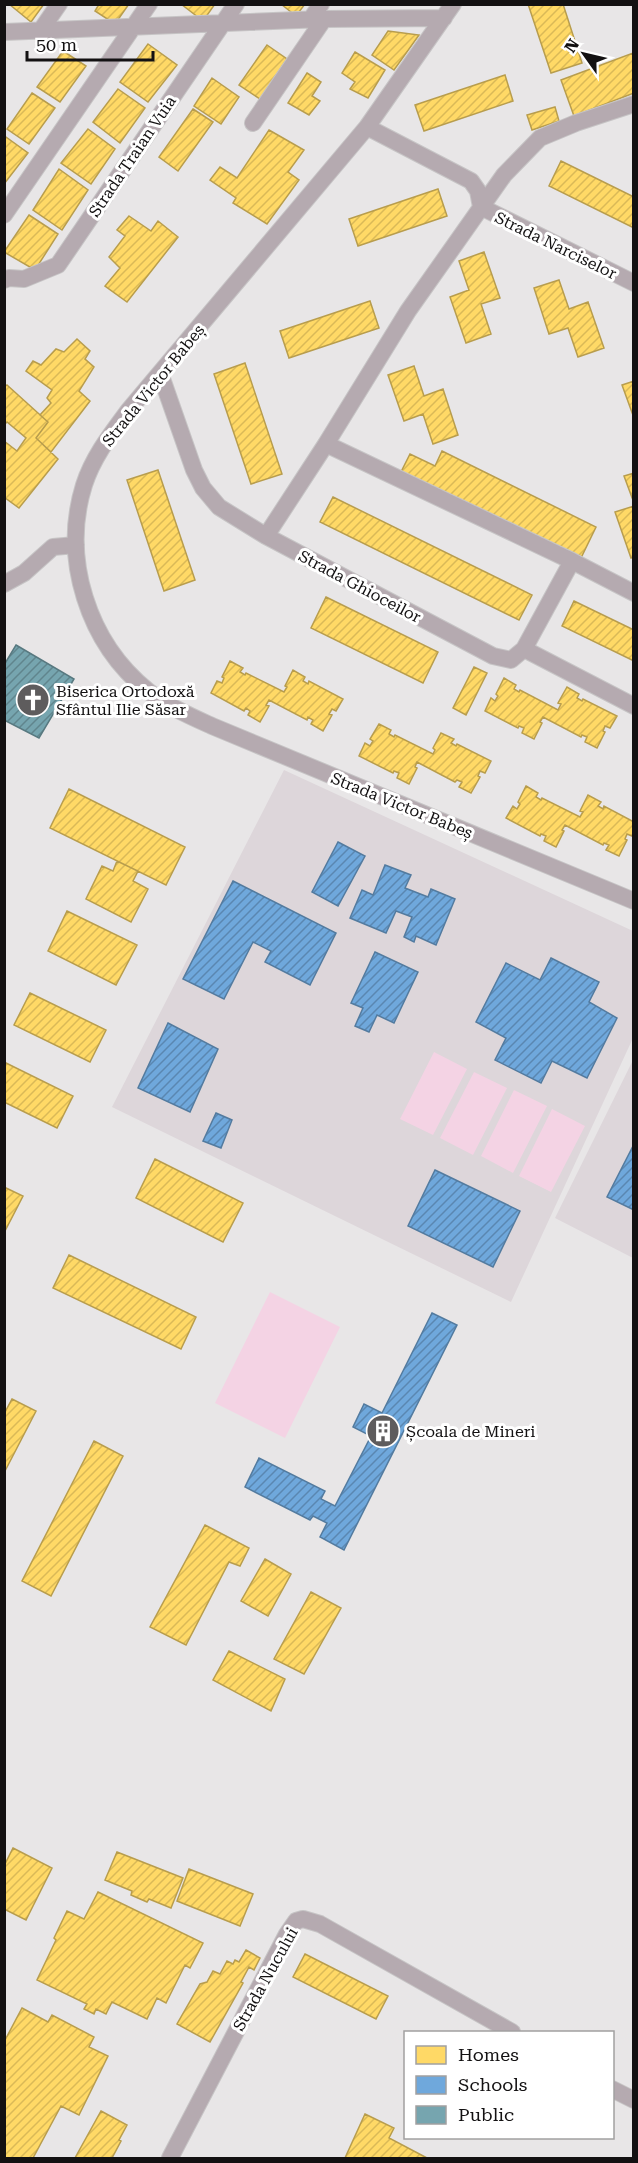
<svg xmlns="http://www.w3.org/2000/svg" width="638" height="2163" font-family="'Roboto Serif',serif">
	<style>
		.built { fill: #ddd6da }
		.green { fill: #f4d3e4 }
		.homes { fill: url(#homes-hatch); stroke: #b89d4d; stroke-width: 1.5 }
		.schools { fill: url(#schools-hatch); stroke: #537b9f; stroke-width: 1.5 }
		.public { fill: url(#public-hatch); stroke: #587980; stroke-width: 1.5 }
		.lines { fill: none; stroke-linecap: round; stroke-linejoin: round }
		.street-casing { stroke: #c6c4c5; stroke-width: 18 }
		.street { stroke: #b5aab0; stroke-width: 16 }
		.labels { text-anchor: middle; stroke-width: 6; stroke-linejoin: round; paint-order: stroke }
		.street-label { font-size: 16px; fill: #131112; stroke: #fff }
		.poi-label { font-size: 16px; fill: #131112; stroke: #fff; text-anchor: start }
	</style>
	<defs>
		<pattern id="homes-hatch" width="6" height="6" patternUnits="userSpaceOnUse" patternTransform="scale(1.5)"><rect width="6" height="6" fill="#ffd966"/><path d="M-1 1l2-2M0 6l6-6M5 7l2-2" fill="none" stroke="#dab957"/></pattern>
		<pattern id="schools-hatch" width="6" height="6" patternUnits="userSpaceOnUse" patternTransform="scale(1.5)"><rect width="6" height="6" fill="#6fa8dc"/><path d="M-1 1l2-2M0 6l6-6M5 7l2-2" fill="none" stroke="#5a87b1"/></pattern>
		<pattern id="public-hatch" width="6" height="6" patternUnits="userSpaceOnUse" patternTransform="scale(1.5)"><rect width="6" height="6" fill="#76a5af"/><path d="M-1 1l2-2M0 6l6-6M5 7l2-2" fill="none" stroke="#60858d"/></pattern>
	</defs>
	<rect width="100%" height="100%" fill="#e8e6e7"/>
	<path class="built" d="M 284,770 L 633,931 L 633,1038 L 511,1302 L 112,1107 Z
		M 633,1060 L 633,1258 L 555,1218 Z"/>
	<path class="green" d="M 434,1052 L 467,1069 L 433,1135 L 400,1119 Z
		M 474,1072 L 507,1088 L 473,1155 L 440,1138 Z
		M 514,1090 L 547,1106 L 513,1173 L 481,1156 Z
		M 552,1109 L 585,1126 L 551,1192 L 519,1176 Z
		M 270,1292 L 340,1327 L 285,1438 L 215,1403 Z"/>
	<path class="homes" d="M 9,4 L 44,4 L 31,22 Z
		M 95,4 L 129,4 L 115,24 L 95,11 L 98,6 Z
		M 181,4 L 215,4 L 203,21 Z
		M 281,4 L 305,4 L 296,16 Z
		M 528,4 L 563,4 L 582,63 L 551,73 Z
		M 388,31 L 419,35 L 394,70 L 372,55 Z
		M 148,44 L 177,65 L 148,102 L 120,82 Z
		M 267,45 L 287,59 L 260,99 L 239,85 Z
		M 63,51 L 86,66 L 60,102 L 37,87 Z
		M 355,52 L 385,70 L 368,98 L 350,89 L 355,82 L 342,73 Z
		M 633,53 L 634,93 L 574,116 L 561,80 Z
		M 307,73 L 321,82 L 312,96 L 320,101 L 309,115 L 288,103 Z
		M 505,75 L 513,101 L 424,131 L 415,105 Z
		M 212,78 L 239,97 L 221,124 L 194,106 Z
		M 118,89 L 145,108 L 120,143 L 93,122 Z
		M 32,93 L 55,108 L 29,144 L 7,129 Z
		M 555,107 L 559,121 L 532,130 L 527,115 Z
		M 193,109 L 213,122 L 178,171 L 159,157 Z
		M 88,129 L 115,149 L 91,184 L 61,163 Z
		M 269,130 L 304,150 L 288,172 L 299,180 L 267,224 L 233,203 L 236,198 L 210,180 L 220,167 L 237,178 Z
		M 6,137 L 28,153 L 4,184 L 4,138 Z
		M 561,161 L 634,197 L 634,228 L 549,186 Z
		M 59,169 L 88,190 L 62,230 L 33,210 Z
		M 438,189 L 447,216 L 358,246 L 349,219 Z
		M 29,215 L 58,234 L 35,270 L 4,252 Z
		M 129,216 L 151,231 L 158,221 L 178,237 L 127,302 L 105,286 L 120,268 L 109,257 L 125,236 L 117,230 Z
		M 484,252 L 500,298 L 481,304 L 491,334 L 466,343 L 450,297 L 469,290 L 459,261 Z
		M 559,280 L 569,309 L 588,302 L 604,348 L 578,357 L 568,328 L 549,334 L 534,288 Z
		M 370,301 L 379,328 L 289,358 L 280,331 Z
		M 77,339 L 90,351 L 85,359 L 94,367 L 79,391 L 90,401 L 51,452 L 36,438 L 48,422 L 40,415 L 51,403 L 47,398 L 52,390 L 26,371 L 33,361 L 41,365 L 56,349 L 64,352 Z
		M 245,363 L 282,474 L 251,484 L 214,374 Z
		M 414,366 L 424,396 L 443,389 L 458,435 L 433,444 L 423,414 L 404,421 L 388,375 Z
		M 634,381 L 634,418 L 622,385 Z
		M 7,385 L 48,422 L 36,438 L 58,459 L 19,508 L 4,497 L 4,441 L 17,451 L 26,438 L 7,422 L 4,425 L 4,387 Z
		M 442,451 L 596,527 L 580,560 L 401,472 L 410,454 L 435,466 Z
		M 158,470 L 195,580 L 164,591 L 127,480 Z
		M 634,473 L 634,503 L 624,476 Z
		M 333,497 L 532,595 L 519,620 L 320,522 Z
		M 634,506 L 634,557 L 631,558 L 615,512 Z
		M 326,597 L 438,652 L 423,683 L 311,628 Z
		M 574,601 L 634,630 L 634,661 L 562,626 Z
		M 230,661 L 243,668 L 240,672 L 245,675 L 246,673 L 284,692 L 287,687 L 285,686 L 293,670 L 305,677 L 303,681 L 308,684 L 309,681 L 343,699 L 336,711 L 332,709 L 329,714 L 332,715 L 323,731 L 311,724 L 313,720 L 308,717 L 307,720 L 269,700 L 266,705 L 269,706 L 260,722 L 248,715 L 250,711 L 246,708 L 244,711 L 211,693 L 217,681 L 222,683 L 224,678 L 222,677 Z
		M 474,667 L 487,673 L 466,715 L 453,708 Z
		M 504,678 L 516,685 L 514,689 L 519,692 L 520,690 L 558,710 L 561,704 L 558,703 L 567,687 L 579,694 L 577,698 L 582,701 L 583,699 L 617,716 L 610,728 L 605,726 L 603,731 L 605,732 L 597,748 L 585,742 L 587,737 L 582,735 L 581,737 L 543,717 L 540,722 L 542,723 L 534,739 L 522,733 L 524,728 L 519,726 L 518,728 L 485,711 L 491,698 L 495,701 L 498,696 L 496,694 Z
		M 379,724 L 391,730 L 389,734 L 394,737 L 395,735 L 433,754 L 435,750 L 433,748 L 441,733 L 454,739 L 451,743 L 456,746 L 457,744 L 491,761 L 485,773 L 480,771 L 478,776 L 480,777 L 471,793 L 459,787 L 462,782 L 457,780 L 455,782 L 417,762 L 415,767 L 417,768 L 409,784 L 397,778 L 399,773 L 394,771 L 393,773 L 359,756 L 365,743 L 370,746 L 373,741 L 370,739 Z
		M 526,786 L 538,793 L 536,797 L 541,800 L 542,798 L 580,817 L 583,812 L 580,811 L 588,795 L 601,802 L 598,806 L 603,809 L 604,806 L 634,822 L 634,833 L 632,836 L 627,834 L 625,839 L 627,840 L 619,856 L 606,850 L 609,845 L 604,843 L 603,845 L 565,825 L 562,830 L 564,831 L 556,847 L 544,841 L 546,836 L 541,834 L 540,836 L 506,818 L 513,806 L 517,809 L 520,804 L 518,802 Z
		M 69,789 L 185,847 L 166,885 L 50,828 Z
		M 117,861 L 138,871 L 133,881 L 148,889 L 131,922 L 86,899 L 102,866 L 113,871 Z
		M 67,911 L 137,945 L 116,985 L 48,951 Z
		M 30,993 L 106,1030 L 90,1062 L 14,1025 Z
		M 4,1062 L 73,1096 L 57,1128 L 4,1102 Z
		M 155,1159 L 243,1203 L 223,1242 L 136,1198 Z
		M 4,1187 L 23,1196 L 4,1233 Z
		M 69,1255 L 196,1317 L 181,1349 L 53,1288 Z
		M 12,1399 L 36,1411 L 4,1473 L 4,1414 Z
		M 94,1441 L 123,1456 L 51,1596 L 22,1581 Z
		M 205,1525 L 249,1548 L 240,1566 L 229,1562 L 186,1645 L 150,1627 Z
		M 265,1559 L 291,1574 L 268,1616 L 241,1601 Z
		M 311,1592 L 341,1608 L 304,1674 L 274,1659 Z
		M 229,1651 L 285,1679 L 271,1711 L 213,1680 Z
		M 13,1848 L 52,1868 L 26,1920 L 4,1909 L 4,1866 Z
		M 117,1852 L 183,1878 L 171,1908 L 149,1899 L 147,1902 L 131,1895 L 132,1891 L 105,1880 Z
		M 189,1869 L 253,1894 L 240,1926 L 177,1901 Z
		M 98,1892 L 203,1943 L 190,1968 L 185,1965 L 166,2003 L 157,1998 L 147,2019 L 112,2002 L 106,2014 L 96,2009 L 94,2014 L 84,2009 L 87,2004 L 37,1980 L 56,1940 L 54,1938 L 67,1911 L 84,1919 Z
		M 246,1950 L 260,1958 L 254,1970 L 249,1967 L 241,1982 L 243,1983 L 210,2042 L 177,2024 L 200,1984 L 207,1982 L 213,1971 L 220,1974 L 227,1961 L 233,1964 L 235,1960 L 239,1962 Z
		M 305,1954 L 388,1996 L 376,2019 L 293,1977 Z
		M 22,2008 L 48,2022 L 52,2015 L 94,2037 L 89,2047 L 108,2056 L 79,2115 L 61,2106 L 33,2158 L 4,2158 L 4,2042 Z
		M 101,2111 L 127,2125 L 119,2140 L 121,2141 L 112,2158 L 75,2158 Z
		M 365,2114 L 394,2128 L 389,2138 L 427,2158 L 345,2158 Z"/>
	<path class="schools" d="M 338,842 L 365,856 L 338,906 L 312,892 Z
		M 385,865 L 411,875 L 405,888 L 428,897 L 431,889 L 455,899 L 436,945 L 416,936 L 414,942 L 404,937 L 412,917 L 396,911 L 386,933 L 350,918 L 362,890 L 373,895 Z
		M 233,881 L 336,933 L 310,985 L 265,962 L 271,951 L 253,942 L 224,999 L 183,979 Z
		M 375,952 L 418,972 L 394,1023 L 377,1015 L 369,1032 L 355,1026 L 363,1008 L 351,1003 Z
		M 551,958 L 599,982 L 589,1002 L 617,1018 L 587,1078 L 552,1061 L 541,1083 L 495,1060 L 506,1038 L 476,1022 L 506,963 L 540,980 Z
		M 168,1023 L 218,1049 L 190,1112 L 138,1088 Z
		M 216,1113 L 232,1120 L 221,1148 L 203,1141 Z
		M 634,1144 L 634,1210 L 607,1197 Z
		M 435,1170 L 520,1211 L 493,1267 L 408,1226 Z
		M 432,1313 L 457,1325 L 344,1550 L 320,1537 L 327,1523 L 313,1516 L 310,1520 L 245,1487 L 259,1458 L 325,1491 L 321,1499 L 335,1506 L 371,1436 L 353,1427 L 364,1404 L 382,1413 Z"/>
	<path class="public" d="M 16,645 L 74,679 L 39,738 L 4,720 L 4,665 Z"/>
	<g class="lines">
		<defs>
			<path id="street" d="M 453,4 L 367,127 L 128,411 C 111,434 93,457 84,485 C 61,559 88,643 148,691 C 167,706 190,716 212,726 L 634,901
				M 311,19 L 321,4
				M 41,30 L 59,4
				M 4,32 L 324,19 L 444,18
				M 253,123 L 324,19
				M 367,127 L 471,181 L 478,191 L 481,207 L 634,283
				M 4,215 L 149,4
				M 4,280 L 9,278 L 24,279 L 58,265 L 236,4
				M 160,373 L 194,470 L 203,488 L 219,507 L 266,536 L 493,656 L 511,660 L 524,649 L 634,706
				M 326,444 L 572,561 L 634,593
				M 266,536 L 326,444 L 408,311 L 504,175 L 540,138 L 576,123 L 634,104
				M 4,584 L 24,573 L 53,547 L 76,545
				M 524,649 L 572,561
				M 612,2089 L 634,2100
				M 170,2158 L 287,1934 L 296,1921 L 303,1919 L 320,1924 L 512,2032"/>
		</defs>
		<use href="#street" class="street-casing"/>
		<use href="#street" class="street"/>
	</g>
	<defs>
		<symbol id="church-disc" viewBox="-11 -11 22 22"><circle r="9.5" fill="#5e5c5d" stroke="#fff"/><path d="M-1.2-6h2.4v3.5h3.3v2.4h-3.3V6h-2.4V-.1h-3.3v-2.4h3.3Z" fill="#fff"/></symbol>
		<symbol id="building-disc" viewBox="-11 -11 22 22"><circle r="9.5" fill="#5e5c5d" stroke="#fff"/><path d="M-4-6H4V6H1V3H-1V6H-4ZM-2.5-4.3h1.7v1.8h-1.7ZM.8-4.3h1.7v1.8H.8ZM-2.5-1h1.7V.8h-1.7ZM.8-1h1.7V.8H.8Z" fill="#fff"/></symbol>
	</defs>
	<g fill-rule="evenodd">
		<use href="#church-disc" x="14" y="681" width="38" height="38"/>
		<use href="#building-disc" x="364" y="1412" width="38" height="38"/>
	</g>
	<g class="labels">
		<g class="street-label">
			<text transform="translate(132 156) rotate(-56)" y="6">Strada Traian Vuia</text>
			<text transform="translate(556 245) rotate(26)" y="6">Strada Narciselor</text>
			<text transform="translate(153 385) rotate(-51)" y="6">Strada Victor Babeș</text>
			<text transform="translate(360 586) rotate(28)" y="6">Strada Ghioceilor</text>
			<text transform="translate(402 805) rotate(22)" y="6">Strada Victor Babeș</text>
			<text transform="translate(265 1979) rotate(-61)" y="6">Strada Nucului</text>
		</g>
		<g class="poi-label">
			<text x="56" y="697">Biserica Ortodoxă<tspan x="56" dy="18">Sfântul Ilie Săsar</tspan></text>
			<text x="406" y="1437">Școala de Mineri</text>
		</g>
	</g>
	<rect width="638" height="2163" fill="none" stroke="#131112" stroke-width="12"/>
	<rect x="404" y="2031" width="210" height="108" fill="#ffffff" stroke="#a1a0a0" stroke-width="1.5"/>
	<rect x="416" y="2046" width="30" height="18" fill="#ffd966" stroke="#a1a0a0" stroke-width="1.5"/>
	<text x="458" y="2061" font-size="18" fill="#131112">Homes</text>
	<rect x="416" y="2076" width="30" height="18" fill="#6fa8dc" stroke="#a1a0a0" stroke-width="1.5"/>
	<text x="458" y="2091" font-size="18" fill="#131112">Schools</text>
	<rect x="416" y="2106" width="30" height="18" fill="#76a5af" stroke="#a1a0a0" stroke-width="1.5"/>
	<text x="458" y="2121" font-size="18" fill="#131112">Public</text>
	<g transform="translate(584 54) rotate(304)" stroke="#ffffff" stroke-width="4.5" paint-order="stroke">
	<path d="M0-4.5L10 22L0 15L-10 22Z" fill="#131112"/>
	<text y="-9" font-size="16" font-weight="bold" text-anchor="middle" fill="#131112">N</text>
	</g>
	<path d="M27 51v9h126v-9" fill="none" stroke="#131112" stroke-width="3"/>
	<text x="36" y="51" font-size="18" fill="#131112" stroke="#ffffff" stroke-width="4.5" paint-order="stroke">50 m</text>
</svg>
